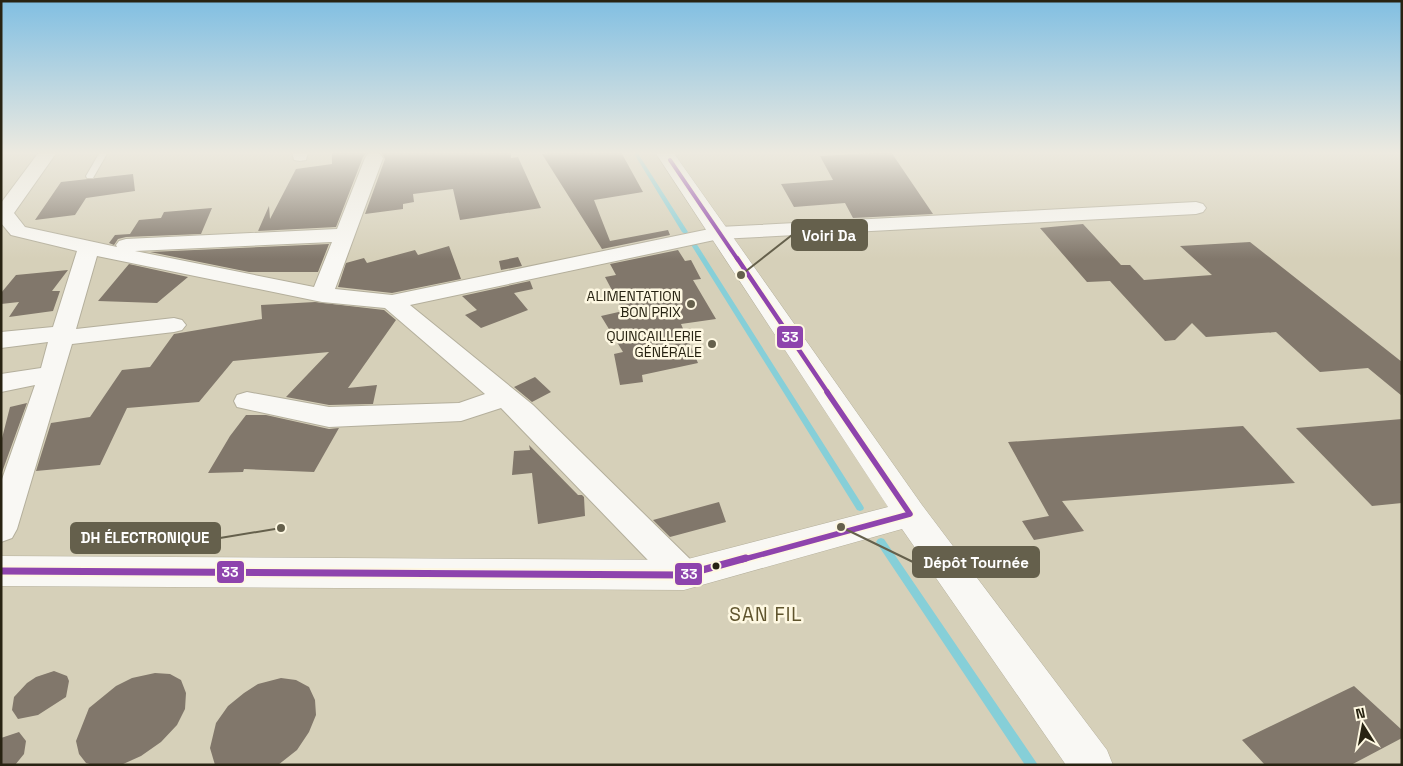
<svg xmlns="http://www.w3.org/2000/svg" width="1403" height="766" font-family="'Space Grotesk',sans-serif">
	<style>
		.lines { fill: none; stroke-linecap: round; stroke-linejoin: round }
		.stream { fill: #86cfd8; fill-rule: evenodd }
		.building { fill: #81776b }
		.service-casing { stroke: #b4af9c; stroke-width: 2 }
		.minor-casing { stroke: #b4af9c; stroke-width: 2 }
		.tertiary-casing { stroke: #b4af9c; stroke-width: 1 }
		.service { fill: #f9f8f4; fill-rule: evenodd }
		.minor { fill: #f9f8f4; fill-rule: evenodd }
		.tertiary { fill: #f9f8f4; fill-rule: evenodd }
		.bus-1-far3-casing { stroke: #fef8e2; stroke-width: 6 }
		.bus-1-far2-casing { stroke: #fef8e2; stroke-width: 8 }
		.bus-1-far1-casing { stroke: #fef8e2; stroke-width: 9 }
		.bus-1-casing { stroke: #fef8e2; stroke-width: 11 }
		.bus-1-far3 { stroke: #8e44ad; stroke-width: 4 }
		.bus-1-far2 { stroke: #8e44ad; stroke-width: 4.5 }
		.bus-1-far1 { stroke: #8e44ad; stroke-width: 5.5 }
		.bus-1 { stroke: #8e44ad; stroke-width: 7 }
		.poi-dot { fill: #65604c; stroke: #fef8e2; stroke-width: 2 }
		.bus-dot { fill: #282312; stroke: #fef8e2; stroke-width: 2 }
		.labels { text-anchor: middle; stroke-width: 5; stroke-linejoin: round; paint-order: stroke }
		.poi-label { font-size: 14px; fill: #282312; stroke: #fef8e2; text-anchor: end }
		.near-quarter-label { font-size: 19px; letter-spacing: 1px; fill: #5f542d; stroke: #fef8e2 }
		.leader { fill: none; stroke: #65604c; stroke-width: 2 }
		.callout-dot { fill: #65604c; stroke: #fef8e2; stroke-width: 2 }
		.callout { fill: #65604c; stroke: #65604c; stroke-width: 2 }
		.callout-label { font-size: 15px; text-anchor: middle; font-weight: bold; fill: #fff }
		.line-badge { stroke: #fef8e2; stroke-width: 2 }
		.badge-label { font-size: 14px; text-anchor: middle; font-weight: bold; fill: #fff }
	</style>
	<rect width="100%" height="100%" fill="#d6d0b9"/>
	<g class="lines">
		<path class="stream" d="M 633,152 L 637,152 L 688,232 L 687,233 L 685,234 L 682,232 Z
			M 693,241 L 696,243 L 863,506 L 864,508 L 863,510 L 860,511 L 857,510 L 690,243 Z
			M 881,538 L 884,539 L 1038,765 L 1025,765 L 878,545 L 876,542 L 878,539 Z"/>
	</g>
	<path class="building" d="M 332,152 L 371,152 L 366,153 L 363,157 L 336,227 L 258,231 L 269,206 L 270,219 L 296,169 L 332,164 Z
		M 377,152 L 511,152 L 511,158 L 518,157 L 541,208 L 460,220 L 453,189 L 413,194 L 414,202 L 403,204 L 403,209 L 365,214 L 385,159 L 382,153 Z
		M 559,152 L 621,152 L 643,192 L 594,200 L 610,241 L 668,230 L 670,235 L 602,249 L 542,154 Z
		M 891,152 L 933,214 L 853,218 L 845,203 L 794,207 L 781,184 L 833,180 L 820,156 Z
		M 133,174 L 135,191 L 86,198 L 75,215 L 35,220 L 61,182 Z
		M 212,208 L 201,234 L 126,237 L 118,239 L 114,245 L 109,243 L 115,235 L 130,234 L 139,220 L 161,218 L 164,212 Z
		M 1083,224 L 1121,265 L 1130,265 L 1144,280 L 1212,275 L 1180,246 L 1250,242 L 1402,362 L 1402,396 L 1368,368 L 1320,372 L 1276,332 L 1206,337 L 1192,323 L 1175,340 L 1165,341 L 1110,281 L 1087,282 L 1040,228 Z
		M 329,244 L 318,272 L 249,272 L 150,252 Z
		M 449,246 L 461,279 L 392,293 L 338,287 L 346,263 L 364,258 L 367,263 L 415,250 L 418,255 Z
		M 678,250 L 685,261 L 691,260 L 701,279 L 693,280 L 716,319 L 681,324 L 698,363 L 642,375 L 643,382 L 620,385 L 614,354 L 623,352 L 601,316 L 623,311 L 605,277 L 616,275 L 610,264 Z
		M 518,257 L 522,266 L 501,270 L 499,261 Z
		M 129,264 L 188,277 L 157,303 L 98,301 Z
		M 68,270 L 52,291 L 60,291 L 53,311 L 9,317 L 19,302 L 1,304 L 1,293 L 16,275 Z
		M 530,281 L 533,289 L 514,293 L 528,310 L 481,328 L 465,315 L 477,310 L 462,296 Z
		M 315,302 L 384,310 L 396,320 L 348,388 L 377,385 L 373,404 L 329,405 L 286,397 L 329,352 L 233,361 L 199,402 L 127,408 L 100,465 L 36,471 L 51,423 L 90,417 L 122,370 L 150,367 L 174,334 L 262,319 L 261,305 Z
		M 535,377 L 551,392 L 532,402 L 514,387 Z
		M 27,403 L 1,475 L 1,442 L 10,407 Z
		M 246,415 L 266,415 L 329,429 L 339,428 L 314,472 L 244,469 L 243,472 L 208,473 L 230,436 Z
		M 1402,419 L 1402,503 L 1372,506 L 1296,428 Z
		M 1243,426 L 1295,483 L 1062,501 L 1084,531 L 1034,540 L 1022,521 L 1049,516 L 1008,442 Z
		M 529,445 L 578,495 L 582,495 L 584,497 L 585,516 L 538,524 L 532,473 L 512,475 L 514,451 L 530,450 Z
		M 719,502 L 726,522 L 670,537 L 653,520 Z
		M 54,671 L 67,676 L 69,681 L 66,697 L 38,715 L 18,719 L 12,710 L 14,697 L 27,683 L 36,677 Z
		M 155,673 L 170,674 L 181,680 L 186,693 L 185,709 L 177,725 L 161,742 L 141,756 L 121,765 L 93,765 L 86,763 L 79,754 L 76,741 L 89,708 L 116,686 L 132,678 Z
		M 281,678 L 296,680 L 309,687 L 315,700 L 316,715 L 309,732 L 297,750 L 278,765 L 215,765 L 210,748 L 216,723 L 228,706 L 244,693 L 258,684 Z
		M 1354,686 L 1402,730 L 1402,738 L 1351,765 L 1265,765 L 1242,740 Z
		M 19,732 L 26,741 L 24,754 L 15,765 L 1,765 L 1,738 Z"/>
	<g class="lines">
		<defs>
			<path id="service" d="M 100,152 L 108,152 L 93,178 L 87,178 L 86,176 Z"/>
			<path id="minor" d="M 39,152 L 57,152 L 14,213 L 25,227 L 117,247 L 116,245 L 119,241 L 126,239 L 337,229 L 365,158 L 368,154 L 374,153 L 380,154 L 383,158 L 335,289 L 392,295 L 719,227 L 1196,202 L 1203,204 L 1206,208 L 1203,212 L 1196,214 L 719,239 L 410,305 L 533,405 L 696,565 L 701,575 L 696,585 L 684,589 L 672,585 L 501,408 L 461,421 L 329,427 L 237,407 L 234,401 L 237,395 L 247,392 L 329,407 L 459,403 L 485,394 L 385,308 L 322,302 L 97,256 L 76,329 L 174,318 L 182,320 L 186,325 L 182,330 L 174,332 L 72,344 L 17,529 L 12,538 L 1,542 L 1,482 L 35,385 L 1,392 L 1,374 L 41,368 L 48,342 L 1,348 L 1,332 L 53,327 L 77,251 L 11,235 L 1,223 L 1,203 ZM 332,242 L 314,287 L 135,251 Z
				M 292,152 L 308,152 L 306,160 L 300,161 L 294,160 Z"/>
			<path id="tertiary" d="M 655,152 L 673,152 L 922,505 L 1107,750 L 1113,765 L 1066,765 L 902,529 L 684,590 L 1,586 L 1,556 L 684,560 L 888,507 Z"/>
		</defs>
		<use href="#service" class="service-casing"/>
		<use href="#minor" class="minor-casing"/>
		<use href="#tertiary" class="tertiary-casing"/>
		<use href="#service" class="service"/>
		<use href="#minor" class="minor"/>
		<use href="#tertiary" class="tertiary"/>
		<defs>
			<path id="bus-1-far3" d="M 670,160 L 738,260"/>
			<path id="bus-1-far2" d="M 737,258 L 828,393"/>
			<path id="bus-1-far1" d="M 827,392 L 910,514
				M 741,560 L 910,514"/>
			<path id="bus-1" d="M 1,571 L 684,575 L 746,558"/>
		</defs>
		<use href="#bus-1-far3" class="bus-1-far3-casing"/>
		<use href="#bus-1-far2" class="bus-1-far2-casing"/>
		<use href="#bus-1-far1" class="bus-1-far1-casing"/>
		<use href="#bus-1" class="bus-1-casing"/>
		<use href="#bus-1-far3" class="bus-1-far3"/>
		<use href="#bus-1-far2" class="bus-1-far2"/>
		<use href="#bus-1-far1" class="bus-1-far1"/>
		<use href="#bus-1" class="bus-1"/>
	</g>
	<linearGradient id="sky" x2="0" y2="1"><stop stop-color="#81bfe2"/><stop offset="0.59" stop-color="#edeae0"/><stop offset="1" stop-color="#edeae0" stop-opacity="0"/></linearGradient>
	<rect width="1403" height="259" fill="url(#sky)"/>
	<g class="poi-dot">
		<circle cx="691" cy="304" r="5"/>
		<circle cx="712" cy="344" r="5"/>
	</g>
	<circle class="bus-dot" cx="716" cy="566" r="4.5"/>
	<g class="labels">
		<g class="poi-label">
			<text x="681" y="301">ALIMENTATION<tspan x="681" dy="16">BON PRIX</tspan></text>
			<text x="702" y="341">QUINCAILLERIE<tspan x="702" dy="16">GÉNÉRALE</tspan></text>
		</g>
		<g class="near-quarter-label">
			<text x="766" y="621">SAN FIL</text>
		</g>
	</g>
	<path class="leader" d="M741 275L792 235M281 528L220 538M841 527L913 562"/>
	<g class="callout-dot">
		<circle cx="741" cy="275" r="5"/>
		<circle cx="281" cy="528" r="5"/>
		<circle cx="841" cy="527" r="5"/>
	</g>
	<g class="callout">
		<rect x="792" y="220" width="75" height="30" rx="5"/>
		<rect x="71" y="523" width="149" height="30" rx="5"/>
		<rect x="913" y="547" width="126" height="30" rx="5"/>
	</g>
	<g class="callout-label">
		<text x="829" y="241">Voiri Da</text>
		<text x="145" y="543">DH ÉLECTRONIQUE</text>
		<text x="976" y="568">Dépôt Tournée</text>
	</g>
	<g class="line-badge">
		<rect x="776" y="325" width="28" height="24" rx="5" fill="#8e44ad"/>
		<rect x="216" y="560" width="29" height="24" rx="5" fill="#8e44ad"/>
		<rect x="674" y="562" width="29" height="24" rx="5" fill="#8e44ad"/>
	</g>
	<g class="badge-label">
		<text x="790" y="342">33</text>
		<text x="230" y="577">33</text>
		<text x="689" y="579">33</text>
	</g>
	<rect width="1403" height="766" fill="none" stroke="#282312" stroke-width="5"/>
	<g transform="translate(1363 726) rotate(349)" stroke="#fef8e2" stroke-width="4" paint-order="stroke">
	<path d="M0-4L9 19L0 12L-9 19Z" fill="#282312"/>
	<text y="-8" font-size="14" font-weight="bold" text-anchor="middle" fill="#282312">N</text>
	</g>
</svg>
